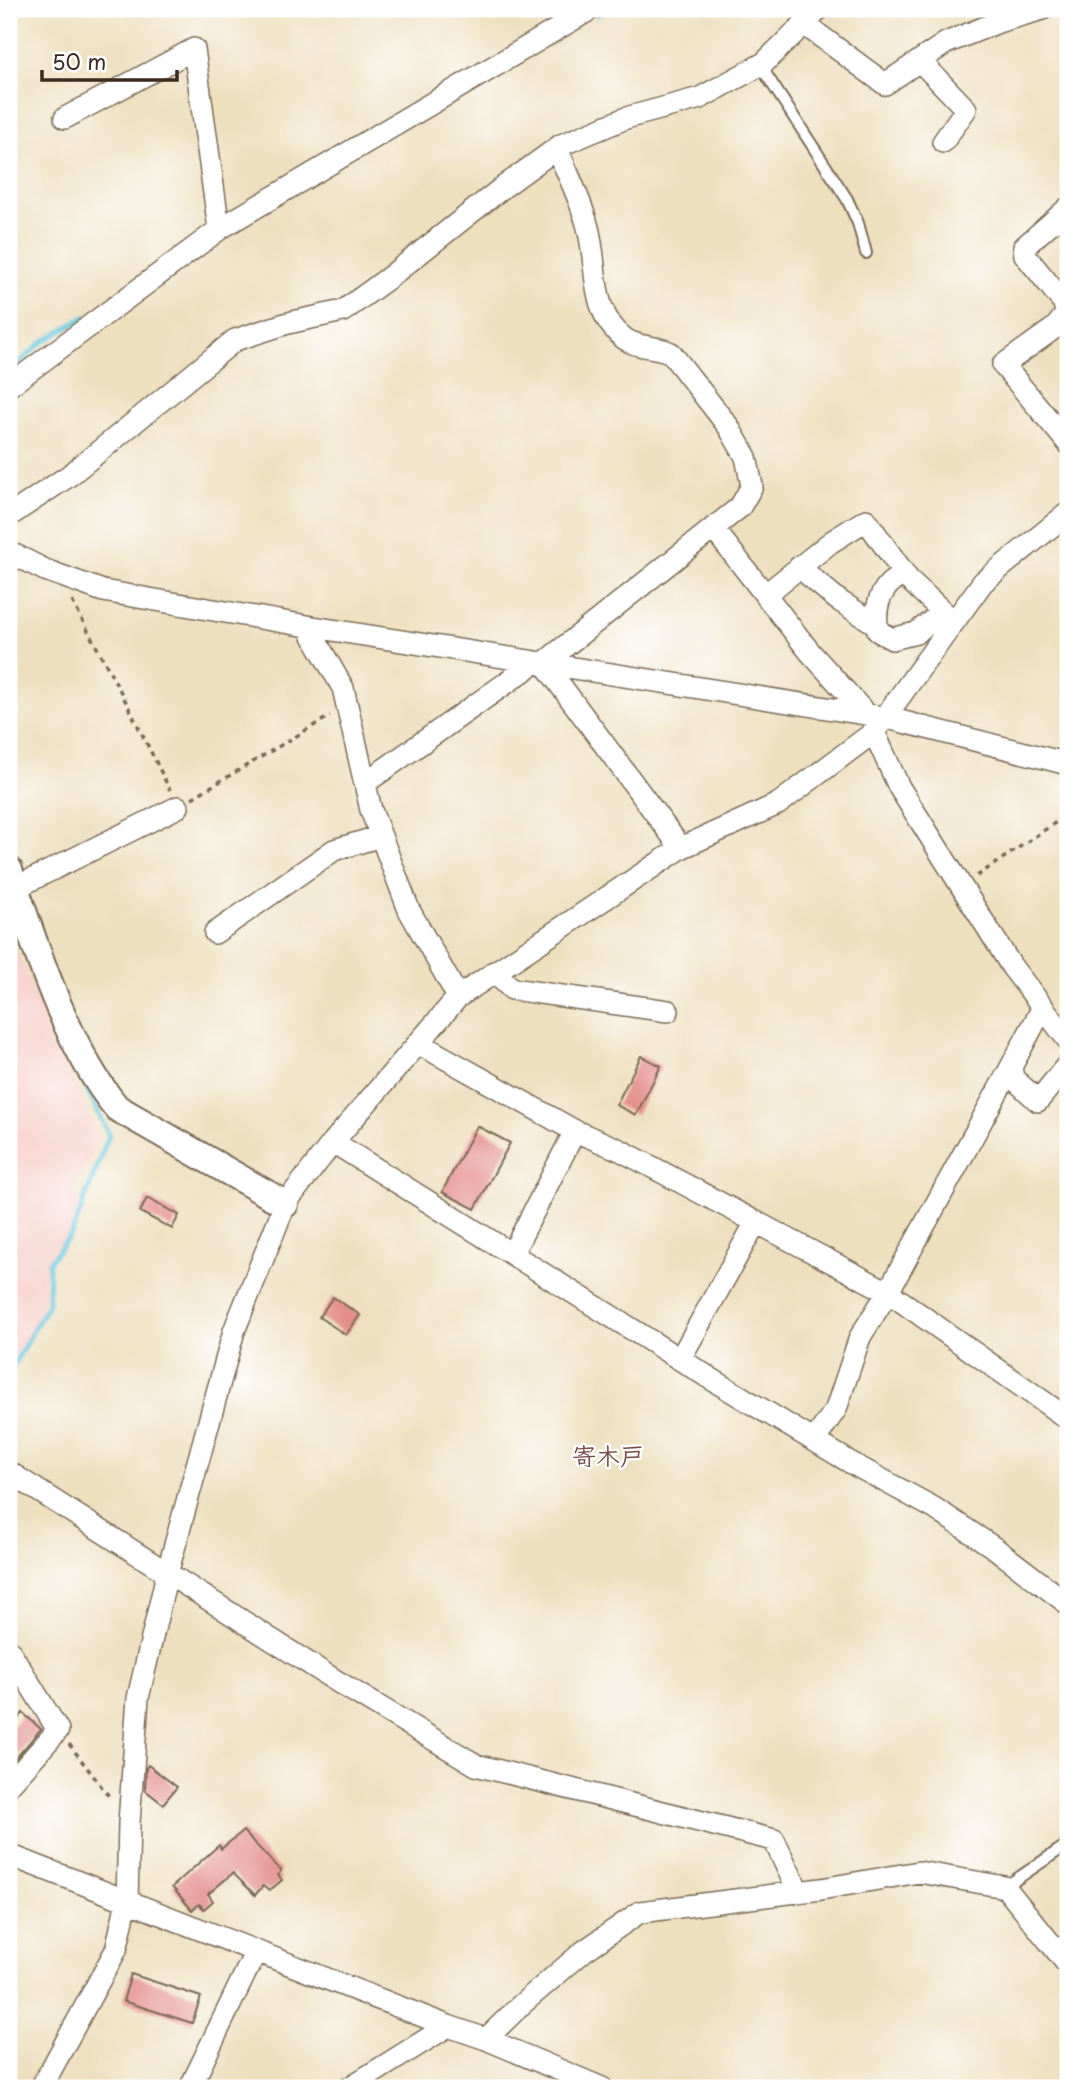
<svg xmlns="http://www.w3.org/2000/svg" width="1077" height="2097" font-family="'Playpen Sans','Klee One',sans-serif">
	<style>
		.built { fill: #f7d0c9 }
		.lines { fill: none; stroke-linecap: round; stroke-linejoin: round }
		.stream { stroke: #5fc6dc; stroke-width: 5 }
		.building { fill: #e48d8a }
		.service-casing { stroke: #7a6a56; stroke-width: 14 }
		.minor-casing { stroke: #7a6a56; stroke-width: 24 }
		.tertiary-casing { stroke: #7a6a56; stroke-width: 30 }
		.path { stroke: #7a6a56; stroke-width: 3.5; stroke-dasharray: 5 5; stroke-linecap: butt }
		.service { stroke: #fff; stroke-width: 10 }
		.minor { stroke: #fff; stroke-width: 21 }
		.tertiary { stroke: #fff; stroke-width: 26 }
		.labels { text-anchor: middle; stroke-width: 5; stroke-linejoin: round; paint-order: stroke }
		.quarter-label { font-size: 24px; font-weight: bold; fill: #764d44; stroke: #fff }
	</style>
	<rect width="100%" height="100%" fill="#fff"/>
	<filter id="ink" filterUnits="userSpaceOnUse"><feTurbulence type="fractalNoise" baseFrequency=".0143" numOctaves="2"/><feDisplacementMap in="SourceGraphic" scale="14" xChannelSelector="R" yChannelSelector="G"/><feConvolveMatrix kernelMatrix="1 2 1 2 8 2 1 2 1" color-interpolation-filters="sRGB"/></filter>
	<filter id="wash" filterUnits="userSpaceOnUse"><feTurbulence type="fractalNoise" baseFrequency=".00686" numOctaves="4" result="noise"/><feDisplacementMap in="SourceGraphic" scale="28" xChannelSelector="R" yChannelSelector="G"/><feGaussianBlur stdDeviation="1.57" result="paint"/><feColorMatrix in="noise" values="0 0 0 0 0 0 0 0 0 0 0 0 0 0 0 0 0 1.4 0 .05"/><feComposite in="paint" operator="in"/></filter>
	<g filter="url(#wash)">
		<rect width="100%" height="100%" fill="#eee0bf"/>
		<path class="built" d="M 15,947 L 99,1138 L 74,1190 L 85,1209 L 83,1216 L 50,1258 L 44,1289 L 54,1295 L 9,1366 L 9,969 Z"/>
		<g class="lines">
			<path class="stream" d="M 597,15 L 608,9
				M 9,372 L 41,343 L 85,317
				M 9,1373 L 48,1304 L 49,1262 L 72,1233 L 109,1135 L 84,1083"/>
		</g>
		<g id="blocks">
			<path class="building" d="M 641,1056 L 661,1066 L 636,1115 L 616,1105 Z
				M 477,1126 L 510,1143 L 475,1209 L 442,1192 Z
				M 147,1198 L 179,1215 L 172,1229 L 140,1212 Z
				M 333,1297 L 360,1315 L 346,1335 L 319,1317 Z
				M 23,1713 L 41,1729 L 9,1766 L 9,1730 Z
				M 148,1765 L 177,1787 L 163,1804 L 145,1790 L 146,1768 Z
				M 243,1831 L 281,1871 L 278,1875 L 282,1880 L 269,1891 L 263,1886 L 255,1895 L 233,1873 L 208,1894 L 213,1901 L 204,1909 L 199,1904 L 192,1910 L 172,1887 L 219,1845 L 221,1849 Z
				M 131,1974 L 201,1997 L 192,2023 L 123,2001 Z"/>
		</g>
	</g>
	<g filter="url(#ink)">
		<use href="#blocks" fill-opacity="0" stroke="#7a6a56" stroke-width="2"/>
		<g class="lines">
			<defs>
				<path id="service" d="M 760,65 L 847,199 L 858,223 L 866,253
					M 1005,1887 L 1068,1844"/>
				<path id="minor" d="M 804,24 L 885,84 L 946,43 L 998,22 L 1043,9
					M 920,61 L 966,109 L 943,142
					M 65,118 L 194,49 L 219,229
					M 557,148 C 567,173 580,198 587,224 C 599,263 588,312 625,339 C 639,349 657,345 671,353 L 728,426 L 746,457 L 752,486 L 740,507 L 544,663 L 681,848
					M 1068,208 L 1024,247 L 1025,255 L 1064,303 L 1066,314 L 1056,327 L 1003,365 L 1068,443
					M 9,386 L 221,228 L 591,9
					M 9,516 L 70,475 L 235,340 L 288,323 L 343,311 L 387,279 L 502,188 L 561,145 L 626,118 L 700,98 L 764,63 L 819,9
					M 713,528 L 810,652 L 866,714
					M 9,552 L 45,570 L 103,591 L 313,627 L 884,717 L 1068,764
					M 799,567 L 838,600 L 877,625
					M 905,575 C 881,582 873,608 878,631 L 892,639 L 916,633 L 943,612
					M 765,595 L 831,542 L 866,520 L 908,579 L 954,622
					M 313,627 L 313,636 L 343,688 L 371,810 L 409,910 L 458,997
					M 874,732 L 899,787 L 1012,967 L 1068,1040
					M 365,783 L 536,662
					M 15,888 L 178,807
					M 215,933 L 334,850 L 381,836
					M 494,972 L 512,989 L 668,1011
					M 1043,1007 L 1011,1067 L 1013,1078 L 1038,1101 L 1068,1064
					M 418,1043 L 575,1131 L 512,1254
					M 575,1131 L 620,1150 L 888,1292 L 1068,1419
					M 333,1142 L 708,1377 L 853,1464 L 934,1508 L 996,1549 L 1068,1604
					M 680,1359 L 756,1222
					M 814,1441 L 836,1409 L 860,1337 L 888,1292 L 1011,1067
					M 9,1472 L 338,1682 L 476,1765 L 774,1840 L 798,1891
					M 9,1650 L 58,1730 L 9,1785
					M 9,1855 L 448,2026 L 486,2039 L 602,2088
					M 486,2039 L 522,2004 L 584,1951 L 640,1912 L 821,1889 L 919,1872 L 1005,1887 L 1068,1965
					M 41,2088 L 116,1950 L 127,1901 L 129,1823 L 138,1698 L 167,1574 L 234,1331 L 285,1204 L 333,1142 L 458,997 L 681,848 L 778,804 L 874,732 L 983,582 L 1068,513
					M 190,2088 L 256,1951
					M 349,2088 L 448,2026"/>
				<path id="tertiary" d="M 9,870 C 35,945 66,1047 117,1108 L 285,1204"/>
			</defs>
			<use href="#service" class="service-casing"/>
			<use href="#minor" class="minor-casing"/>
			<use href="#tertiary" class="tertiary-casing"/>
			<path class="path" d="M 72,601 L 124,698 L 170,790
				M 192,798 L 330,716
				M 977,876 L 1068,814
				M 69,1744 L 111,1799"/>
			<use href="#service" class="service"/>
			<use href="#minor" class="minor"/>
			<use href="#tertiary" class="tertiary"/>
		</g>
	</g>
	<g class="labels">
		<g class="quarter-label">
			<text x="608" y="1465">寄木戸</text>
		</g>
	</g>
	<rect width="1077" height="2097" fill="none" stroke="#fff" stroke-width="35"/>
	<path d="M42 70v10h135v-10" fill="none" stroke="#3b2a1e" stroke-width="3.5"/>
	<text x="52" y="70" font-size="21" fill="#3b2a1e" stroke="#ffffff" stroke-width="5" paint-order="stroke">50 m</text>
</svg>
